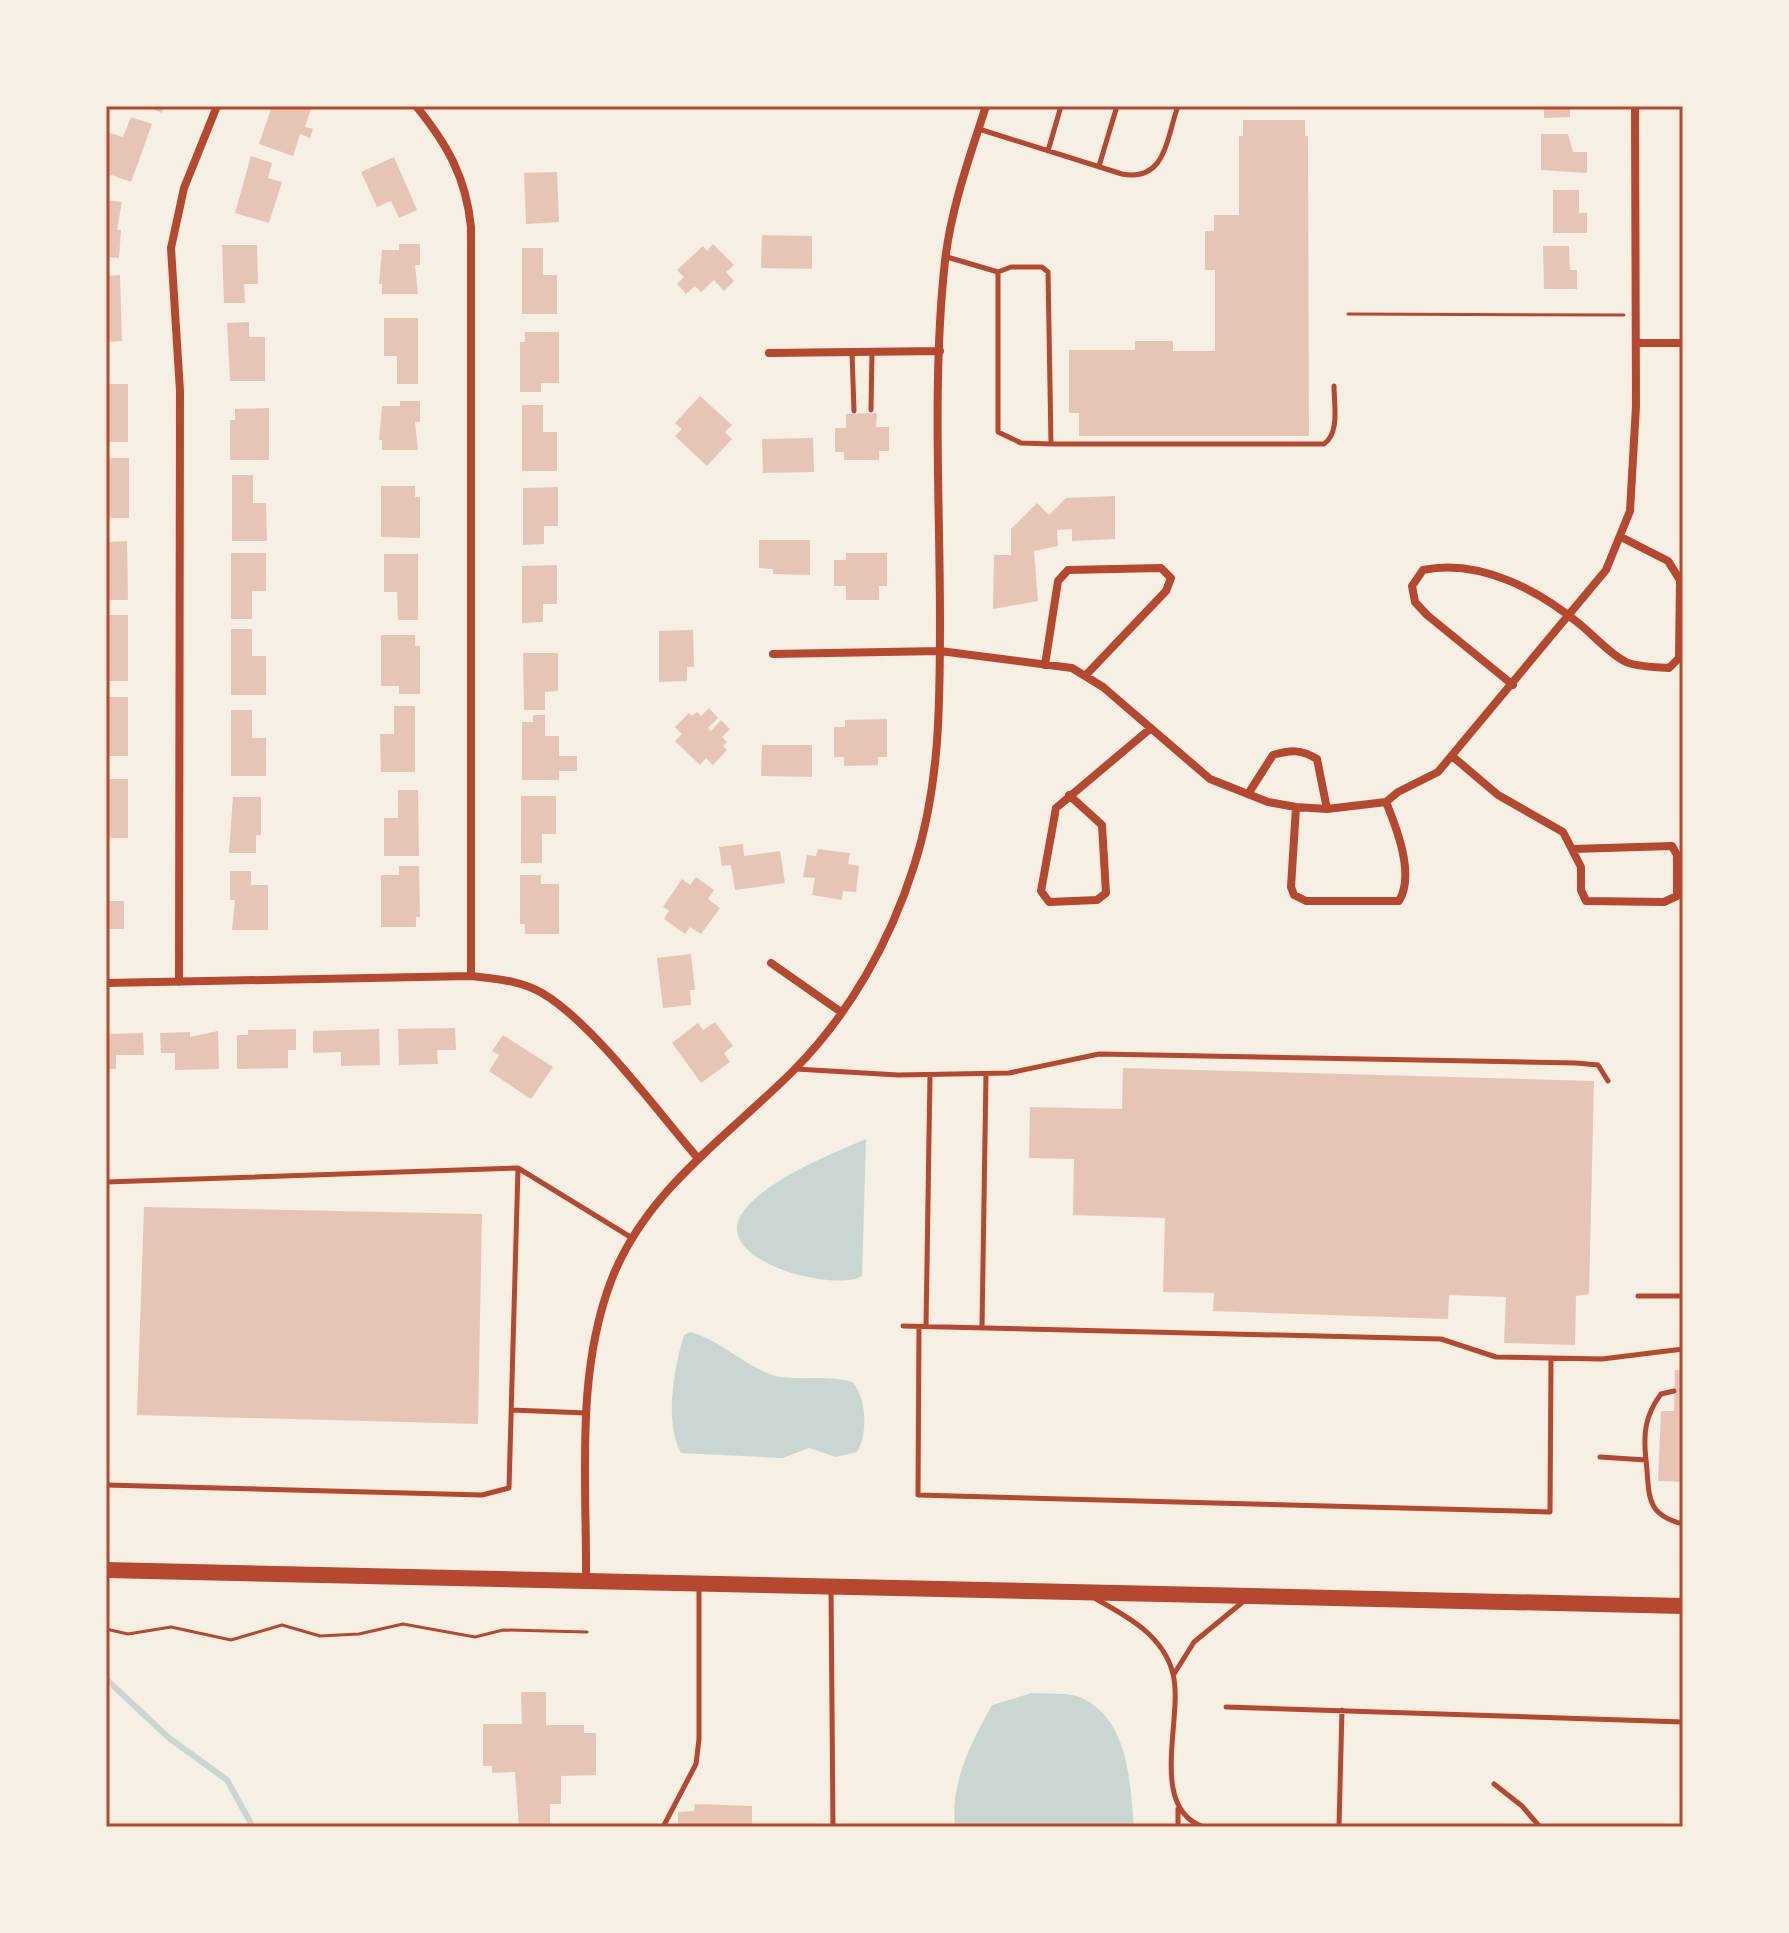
<svg xmlns="http://www.w3.org/2000/svg" width="1789" height="1933" font-family="'DM Sans',sans-serif">
	<style>
		.water { fill: #c9d6d2 }
		.lines { fill: none; stroke-linecap: round; stroke-linejoin: round }
		.stream { stroke: #c9d6d2; stroke-width: 6 }
		.building { fill: #e6c5b7 }
		.path { stroke: #b5482f; stroke-width: 3 }
		.service { stroke: #b5482f; stroke-width: 5 }
		.minor { stroke: #b5482f; stroke-width: 8 }
		.secondary { stroke: #b5482f; stroke-width: 16 }
		.neatline { fill: none; stroke: #b5482f; stroke-width: 3 }
	</style>
	<rect width="100%" height="100%" fill="#f6efe4"/>
	<path class="water" d="M 866,1139 L 862,1276 C 836,1292 725,1264 738,1222 C 750,1186 833,1153 866,1139 Z
		M 690,1332 C 720,1340 744,1365 772,1375 C 795,1382 824,1374 852,1382 C 867,1398 868,1433 857,1452 L 836,1457 L 809,1448 L 783,1458 L 681,1453 C 664,1421 674,1368 684,1335 Z
		M 1032,1693 C 1047,1694 1069,1692 1082,1698 C 1129,1720 1130,1783 1134,1827 L 955,1827 C 950,1783 971,1743 992,1705 Z"/>
	<g class="lines">
		<path class="stream" d="M 106,1679 L 169,1738 L 227,1780 L 253,1827"/>
	</g>
	<path class="building" d="M 145,106 L 164,106 L 162,113 Z
		M 272,106 L 312,106 L 305,127 L 313,129 L 310,138 L 300,134 L 293,156 L 259,144 Z
		M 1544,106 L 1570,106 L 1570,117 L 1544,118 Z
		M 131,117 L 152,124 L 131,182 L 106,173 L 106,144 L 110,133 L 123,137 Z
		M 1243,120 L 1305,120 L 1305,136 L 1308,136 L 1309,436 L 1079,436 L 1079,413 L 1069,413 L 1069,350 L 1135,350 L 1135,341 L 1173,341 L 1173,351 L 1215,351 L 1215,270 L 1205,270 L 1205,231 L 1214,231 L 1214,215 L 1239,215 L 1239,136 L 1243,136 Z
		M 1541,134 L 1568,134 L 1573,152 L 1587,152 L 1587,173 L 1541,170 Z
		M 251,156 L 272,163 L 268,178 L 282,182 L 269,223 L 235,213 Z
		M 394,157 L 417,210 L 399,218 L 391,201 L 377,207 L 361,172 Z
		M 557,172 L 559,222 L 526,224 L 524,173 Z
		M 1553,190 L 1579,190 L 1579,213 L 1587,213 L 1587,233 L 1553,233 Z
		M 106,200 L 122,202 L 117,230 L 121,230 L 119,258 L 106,257 Z
		M 762,235 L 812,236 L 812,269 L 761,268 Z
		M 399,244 L 420,244 L 420,265 L 415,265 L 418,294 L 382,294 L 382,284 L 379,284 L 382,250 L 399,250 Z
		M 713,244 L 734,265 L 726,272 L 734,281 L 724,291 L 714,280 L 701,292 L 695,286 L 686,294 L 677,284 L 684,277 L 677,270 L 703,246 L 707,251 Z
		M 222,245 L 257,245 L 258,284 L 244,284 L 245,303 L 224,303 Z
		M 1543,246 L 1569,246 L 1570,270 L 1577,270 L 1577,289 L 1544,289 Z
		M 522,248 L 543,248 L 543,275 L 557,275 L 557,314 L 522,314 Z
		M 120,275 L 122,341 L 106,342 L 106,276 Z
		M 384,318 L 418,318 L 418,384 L 397,384 L 397,356 L 384,356 Z
		M 249,322 L 249,337 L 265,337 L 265,381 L 230,381 L 227,323 Z
		M 525,332 L 559,332 L 559,383 L 541,383 L 541,392 L 520,392 L 520,342 L 525,342 Z
		M 106,384 L 128,384 L 128,442 L 107,442 Z
		M 700,396 L 732,425 L 725,432 L 732,439 L 707,466 L 675,436 L 682,429 L 675,423 Z
		M 400,401 L 420,401 L 420,422 L 415,422 L 418,450 L 382,450 L 382,440 L 379,440 L 382,406 L 400,406 Z
		M 522,405 L 543,405 L 543,432 L 557,432 L 557,471 L 522,471 Z
		M 269,408 L 269,460 L 230,460 L 230,420 L 235,420 L 235,409 Z
		M 877,413 L 876,427 L 889,427 L 889,451 L 879,451 L 879,460 L 844,460 L 844,452 L 835,452 L 835,428 L 846,428 L 846,414 Z
		M 813,438 L 814,472 L 763,473 L 762,439 Z
		M 109,458 L 129,458 L 129,518 L 106,518 Z
		M 232,475 L 253,475 L 253,503 L 266,503 L 267,541 L 232,541 Z
		M 381,486 L 415,486 L 415,497 L 420,497 L 420,538 L 381,537 Z
		M 558,487 L 558,526 L 544,526 L 544,544 L 523,545 L 523,488 Z
		M 1115,496 L 1115,539 L 1072,541 L 1072,529 L 1057,530 L 1058,546 L 1034,551 L 1038,601 L 993,609 L 994,555 L 1011,555 L 1011,529 L 1037,503 L 1049,515 L 1066,498 Z
		M 759,540 L 810,540 L 810,575 L 773,574 L 773,569 L 759,568 Z
		M 127,541 L 128,600 L 106,600 L 106,542 Z
		M 231,553 L 266,553 L 266,591 L 252,591 L 252,619 L 231,619 Z
		M 846,553 L 887,553 L 887,586 L 879,586 L 879,600 L 846,600 L 846,586 L 834,586 L 834,560 L 846,560 Z
		M 384,554 L 418,554 L 418,620 L 398,620 L 397,592 L 384,592 Z
		M 557,565 L 557,604 L 543,604 L 543,622 L 522,623 L 522,566 Z
		M 107,615 L 128,615 L 128,681 L 106,681 Z
		M 231,629 L 252,629 L 252,656 L 266,656 L 266,695 L 231,695 Z
		M 693,630 L 694,667 L 687,667 L 687,681 L 659,682 L 659,631 Z
		M 381,635 L 415,635 L 415,646 L 420,646 L 420,694 L 399,694 L 399,686 L 381,686 Z
		M 523,653 L 558,653 L 558,691 L 545,692 L 545,710 L 524,710 Z
		M 108,697 L 128,697 L 128,756 L 106,756 Z
		M 394,706 L 415,706 L 415,772 L 381,772 L 380,734 L 394,734 Z
		M 709,708 L 718,718 L 708,728 L 711,731 L 721,720 L 730,729 L 722,737 L 727,742 L 723,746 L 727,750 L 713,765 L 706,758 L 700,765 L 675,741 L 682,734 L 675,727 L 689,713 L 692,716 L 697,712 L 701,716 Z
		M 231,710 L 252,710 L 252,738 L 266,738 L 266,776 L 231,776 Z
		M 533,715 L 545,715 L 545,736 L 559,736 L 559,756 L 577,756 L 577,771 L 559,771 L 559,780 L 522,780 L 522,722 L 533,722 Z
		M 887,719 L 887,757 L 878,757 L 878,765 L 844,766 L 844,757 L 834,757 L 834,727 L 845,727 L 845,720 Z
		M 762,745 L 812,745 L 812,777 L 761,776 Z
		M 108,779 L 128,779 L 128,838 L 106,838 Z
		M 398,790 L 418,790 L 419,856 L 384,856 L 384,818 L 398,818 Z
		M 521,796 L 556,796 L 556,834 L 542,834 L 542,863 L 521,863 Z
		M 233,797 L 261,797 L 261,835 L 256,835 L 256,853 L 229,853 Z
		M 743,844 L 744,856 L 780,851 L 785,883 L 735,890 L 731,865 L 722,866 L 719,847 Z
		M 818,849 L 850,853 L 848,864 L 859,866 L 856,892 L 843,891 L 842,900 L 812,895 L 815,878 L 803,877 L 807,855 L 816,856 Z
		M 399,866 L 419,866 L 420,917 L 416,917 L 416,927 L 381,927 L 381,875 L 399,875 Z
		M 230,871 L 251,871 L 251,885 L 268,885 L 268,930 L 232,930 L 235,900 L 230,900 Z
		M 520,875 L 541,875 L 541,884 L 559,884 L 559,934 L 525,934 L 525,924 L 520,924 Z
		M 696,877 L 714,890 L 708,899 L 720,908 L 701,934 L 690,927 L 685,934 L 664,919 L 669,911 L 663,907 L 682,879 L 690,885 Z
		M 106,901 L 124,901 L 124,929 L 106,929 Z
		M 691,954 L 695,990 L 690,990 L 691,1005 L 663,1008 L 657,958 Z
		M 715,1022 L 733,1046 L 724,1053 L 730,1062 L 701,1083 L 672,1043 L 698,1023 L 703,1030 Z
		M 455,1028 L 456,1050 L 437,1050 L 438,1064 L 399,1065 L 398,1029 Z
		M 296,1029 L 296,1050 L 288,1050 L 288,1068 L 237,1069 L 237,1035 L 248,1035 L 248,1030 Z
		M 379,1029 L 380,1065 L 341,1066 L 341,1052 L 313,1053 L 313,1031 Z
		M 218,1031 L 219,1069 L 175,1070 L 175,1053 L 161,1053 L 160,1033 L 190,1032 L 190,1037 Z
		M 143,1033 L 144,1055 L 116,1055 L 116,1069 L 106,1069 L 106,1034 Z
		M 503,1035 L 553,1067 L 531,1099 L 489,1071 L 499,1055 L 492,1051 Z
		M 1123,1068 L 1594,1081 L 1589,1294 L 1576,1296 L 1575,1345 L 1504,1343 L 1506,1297 L 1449,1295 L 1448,1319 L 1213,1311 L 1214,1293 L 1163,1292 L 1165,1218 L 1073,1215 L 1074,1159 L 1029,1158 L 1030,1107 L 1122,1109 Z
		M 144,1207 L 482,1214 L 478,1424 L 137,1415 Z
		M 1675,1370 L 1683,1370 L 1683,1482 L 1658,1481 L 1661,1411 L 1674,1411 Z
		M 521,1692 L 546,1692 L 546,1725 L 584,1725 L 584,1733 L 596,1733 L 596,1775 L 561,1776 L 561,1804 L 550,1804 L 550,1827 L 519,1827 L 515,1772 L 492,1773 L 492,1766 L 483,1766 L 483,1724 L 522,1724 Z
		M 695,1804 L 752,1806 L 752,1827 L 678,1827 L 678,1812 L 694,1811 Z"/>
	<g class="lines">
		<path class="path" d="M 1348,314 L 1624,315
			M 106,1629 L 128,1634 L 171,1627 L 231,1640 L 282,1625 L 320,1636 L 359,1634 L 403,1624 L 475,1637 L 503,1630 L 587,1632"/>
		<path class="service" d="M 979,129 L 1122,174 C 1166,182 1166,139 1178,106
			M 1048,151 L 1061,106
			M 1099,166 L 1117,106
			M 947,257 L 998,272 L 1011,267 L 1042,267 L 1048,272 L 1051,444 L 1021,443 L 998,432 L 998,272
			M 852,352 L 854,411
			M 871,410 L 872,352
			M 1051,444 L 1324,444 C 1340,433 1334,404 1334,386
			M 796,1069 L 898,1075 L 1009,1073 L 1099,1054 L 1576,1063 L 1598,1065 L 1608,1081
			M 106,1182 L 518,1168 L 632,1238
			M 1638,1296 L 1683,1296
			M 903,1326 L 1441,1339 L 1496,1357 L 1602,1359 L 1683,1349
			M 919,1327 L 918,1495 L 1550,1512 L 1551,1358
			M 926,1327 L 930,1075
			M 982,1328 L 986,1074
			M 512,1410 L 586,1413
			M 1600,1457 L 1646,1460 C 1650,1495 1644,1514 1683,1524
			M 1646,1460 C 1643,1434 1645,1415 1661,1394 L 1674,1391
			M 106,1485 L 482,1495 L 509,1488 L 518,1168
			M 831,1588 L 833,1827
			M 1096,1599 C 1127,1616 1164,1636 1173,1674 C 1184,1717 1147,1808 1204,1827
			M 1174,1674 L 1194,1642 L 1244,1601
			M 1226,1707 L 1683,1722
			M 1494,1784 L 1522,1806 L 1540,1827
			M 663,1827 L 696,1764 L 699,1739 L 699,1586
			M 1178,1827 L 1178,1809
			M 1339,1827 L 1342,1710"/>
		<path class="minor" d="M 416,106 C 447,144 466,177 471,227 L 471,976
			M 1636,343 L 1683,343
			M 769,353 L 940,351
			M 773,654 L 940,651 L 1072,668 L 1103,687 L 1210,779 L 1268,802 L 1296,807 L 1327,809 L 1386,802 L 1398,792 L 1438,772 L 1606,570 L 1630,511 L 1636,406 L 1635,106
			M 1045,665 L 1058,581 L 1068,570 L 1161,568 L 1171,578 L 1166,591 L 1085,676
			M 1513,685 L 1427,615 L 1415,602 L 1412,586 L 1423,570 C 1480,558 1540,591 1582,626 C 1595,637 1611,655 1626,662 C 1637,667 1656,667 1669,668 L 1679,658 L 1680,580 L 1668,561 L 1621,537
			M 1452,756 L 1498,795 L 1563,832 L 1581,867 L 1581,890 L 1586,901 L 1664,902 L 1677,896 L 1677,855 L 1672,846 L 1572,849
			M 1248,794 L 1273,755 C 1290,750 1301,749 1317,759 L 1327,809
			M 1069,795 L 1102,825 L 1106,893 L 1097,900 L 1049,902 L 1041,891 L 1056,808 L 1151,728
			M 1296,807 L 1291,887 L 1294,895 L 1306,901 L 1399,901 C 1415,875 1397,829 1386,802
			M 771,963 L 841,1012
			M 179,982 L 180,391 L 171,248 L 184,188 L 217,106
			M 106,983 L 471,976 C 495,979 520,980 542,993 C 592,1022 657,1111 697,1157
			M 586,1582 C 587,1482 575,1376 611,1281 C 646,1190 727,1137 793,1071 C 849,1015 890,942 914,866 C 940,786 940,704 940,621 C 940,502 932,379 945,261 C 951,208 970,156 986,106"/>
		<path class="secondary" d="M 106,1570 L 1683,1606"/>
	</g>
	<rect width="1789" height="1933" fill="none" stroke="#f6efe4" stroke-width="216"/>
	<rect x="108" y="108" width="1573" height="1717" class="neatline"/>
</svg>
